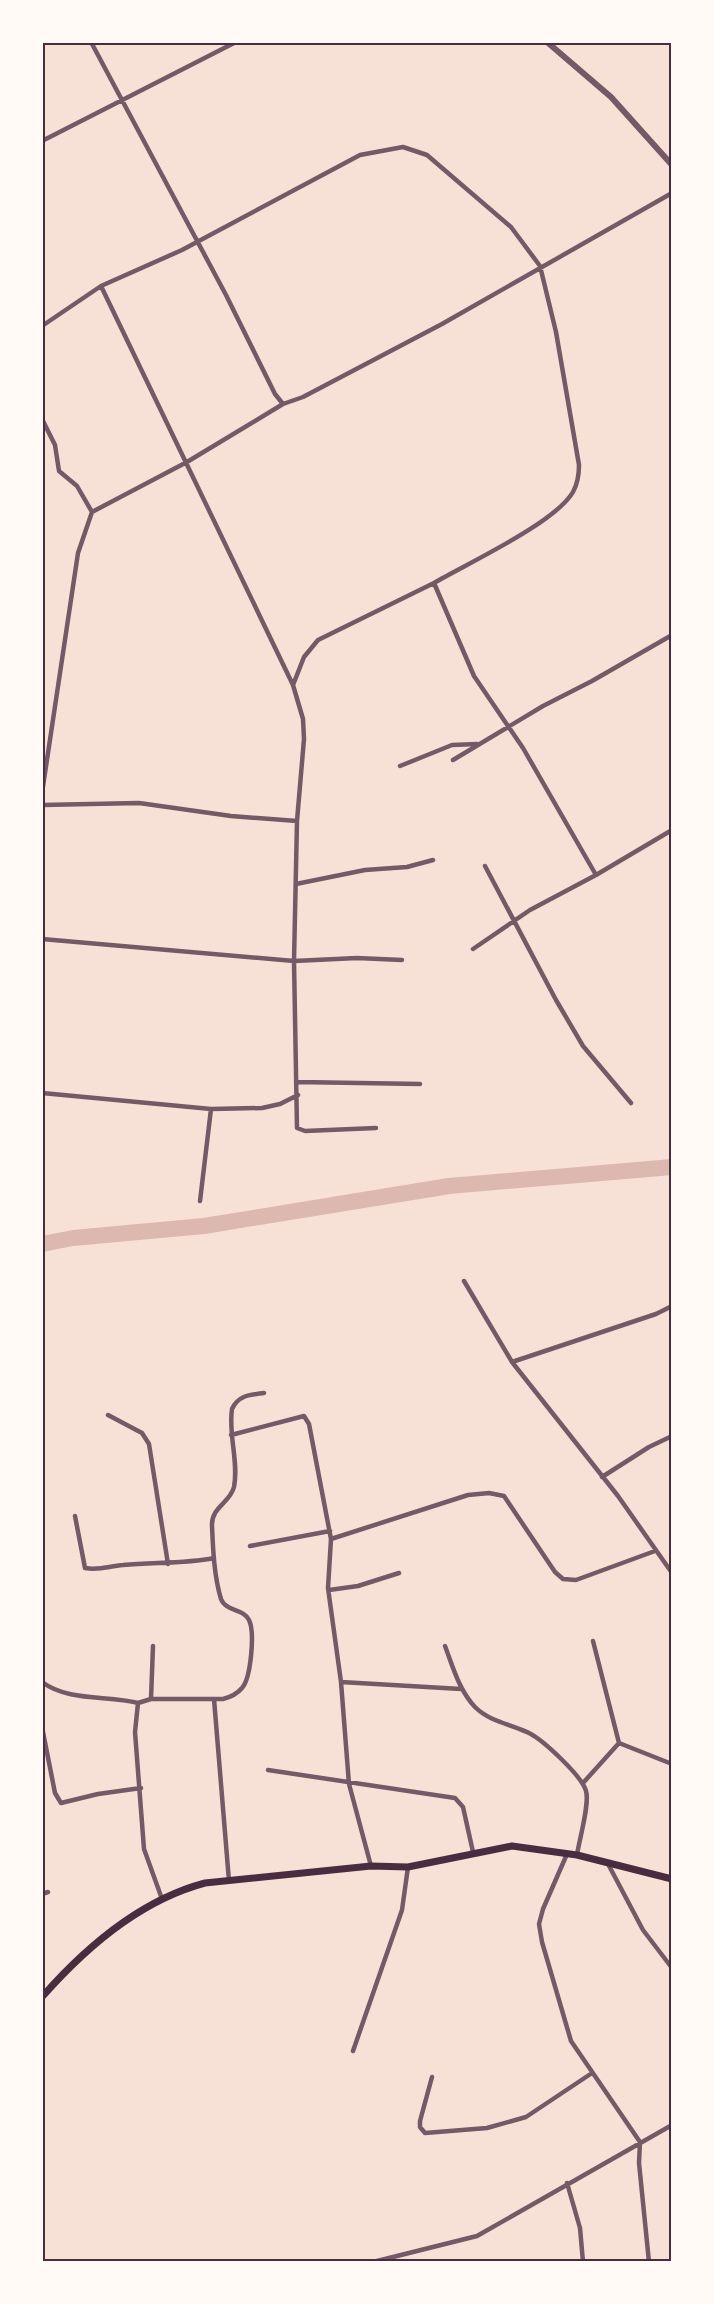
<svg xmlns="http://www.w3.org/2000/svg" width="714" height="2304" font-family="'Sofia Sans Condensed',sans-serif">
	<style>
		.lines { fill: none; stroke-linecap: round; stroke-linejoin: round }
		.river { stroke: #dcb8b0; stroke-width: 16 }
		.minor { stroke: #755966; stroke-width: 4.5 }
		.tertiary { stroke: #755966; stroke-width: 6 }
		.secondary { stroke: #4a2c40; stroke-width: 7 }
		.neatline { fill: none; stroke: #4a2c40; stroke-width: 2 }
	</style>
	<rect width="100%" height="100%" fill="#f7e1d7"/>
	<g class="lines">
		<path class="river" d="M 42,1244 L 73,1238 L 204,1226 L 449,1186 L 672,1167"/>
		<path class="minor" d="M 91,42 L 226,295 L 275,394 L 283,404
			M 42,141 L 236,42
			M 101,286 L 293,685 L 303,719 L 304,739 L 297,821 L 294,961 L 297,1128 L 305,1131 L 376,1128
			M 42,326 L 101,286 L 182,250 L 360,155 L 403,147 L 427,155 L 511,227 L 540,266 L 556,332 L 579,465 C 579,474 578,483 573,492 C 555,523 468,563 434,583 L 474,676 L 523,748 L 596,875 L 530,910 L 473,949
			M 42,419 L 55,445 L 59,471 L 77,486 L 92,512
			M 293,685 L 304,657 L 318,640 L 434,583
			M 453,760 L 543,706 L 592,681 L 672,635
			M 400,766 L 452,745 L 477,744
			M 42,793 L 78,553 L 92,512 L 187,462 L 283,404 L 303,397 L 442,324 L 672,193
			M 42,805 L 139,803 L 231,816 L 297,821
			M 485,866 L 556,1000 L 583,1046 L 631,1103
			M 596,875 L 672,830
			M 296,884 L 365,870 L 407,867 L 433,860
			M 42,939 L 294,961 L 357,958 L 402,960
			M 298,1082 L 420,1084
			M 42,1093 L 211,1109 L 262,1108 L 280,1104 L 298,1095
			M 200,1201 L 211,1109
			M 464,1281 L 512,1362 L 618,1496 L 672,1573
			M 512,1362 L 656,1314 L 672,1306
			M 108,1415 L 142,1433 L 149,1444 L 168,1564
			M 231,1435 L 304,1416 L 309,1424 L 331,1539 L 328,1588 L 341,1682 L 349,1784 L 371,1866
			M 602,1477 L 649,1447 L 672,1436
			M 75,1516 L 85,1568 C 99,1571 109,1566 123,1565 C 154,1562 184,1564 214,1558
			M 331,1539 L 468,1495 L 489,1493 L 504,1496 L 555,1572 L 563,1579 L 576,1580 L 655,1551
			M 250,1546 L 330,1531
			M 329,1590 L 358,1586 L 399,1573
			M 593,1641 L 619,1743 L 672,1764
			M 445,1646 C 453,1667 459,1690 475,1707 C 490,1722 511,1724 529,1733 C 543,1740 582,1776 586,1791 C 590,1804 579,1840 577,1855
			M 42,1682 C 69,1702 107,1695 138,1703
			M 341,1682 L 461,1689
			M 151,1699 L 153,1646
			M 214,1699 L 229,1881
			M 138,1703 L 151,1699 L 223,1699 C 231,1697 237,1694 242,1688 C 251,1678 255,1632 249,1620 C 243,1608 226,1612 221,1599 C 214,1576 213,1549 212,1526 C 211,1507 230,1503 234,1487 C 239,1462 228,1434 232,1409 C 238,1395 250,1395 264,1393
			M 138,1703 L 135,1732 L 144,1849 L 162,1899
			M 42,1727 L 55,1793 L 61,1803 L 98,1794 L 141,1788
			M 268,1770 L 455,1798 L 463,1807 L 473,1852
			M 583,1783 L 619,1743
			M 567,1854 L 543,1909 L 539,1924 L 542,1942 L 571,2041 L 640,2142 L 639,2163 L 649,2262
			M 607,1862 L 643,1930 L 672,1968
			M 42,1894 L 48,1892
			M 353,2051 L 402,1910 L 408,1867
			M 432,2077 L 420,2121 L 420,2127 L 425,2133 L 487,2128 L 526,2117 L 592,2073
			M 567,2183 L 580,2228 L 583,2262
			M 373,2262 L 477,2236 L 672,2125"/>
		<path class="tertiary" d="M 547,42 L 611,97 L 672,165"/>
		<path class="secondary" d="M 42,1997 C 85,1948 141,1900 205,1883 L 371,1866 L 408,1867 L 512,1846 L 577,1855 L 672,1879"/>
	</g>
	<rect width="714" height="2304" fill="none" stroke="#fffaf5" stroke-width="87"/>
	<rect x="44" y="44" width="626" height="2216" class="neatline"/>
</svg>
